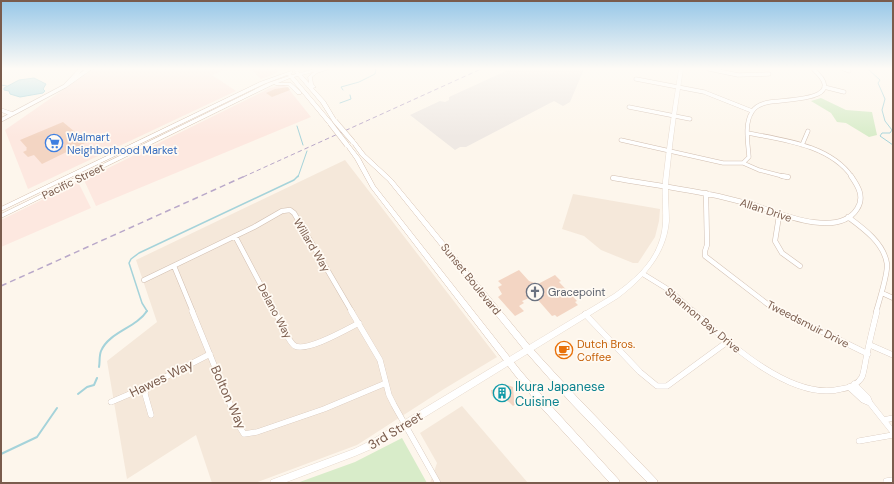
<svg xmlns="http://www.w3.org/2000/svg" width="894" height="484" font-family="'DM Sans',sans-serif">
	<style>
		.residential { fill: #f5e8da }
		.commercial { fill: #fde8e0 }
		.industrial { fill: #efe9e4 }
		.green { fill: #d8ecc9 }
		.water { fill: #bfe3e8; stroke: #a5d3da }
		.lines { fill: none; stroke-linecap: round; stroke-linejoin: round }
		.stream-far2 { stroke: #a5d3da; stroke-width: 1 }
		.stream-far1 { stroke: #a5d3da; stroke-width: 1.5 }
		.stream { stroke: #a5d3da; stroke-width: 2 }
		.building { fill: #f3d5c3 }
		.minor-far2-casing { stroke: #d1beb0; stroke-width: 4.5 }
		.minor-far1-casing { stroke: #d1beb0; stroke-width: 5.5 }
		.minor-casing { stroke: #d1beb0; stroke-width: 6 }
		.tertiary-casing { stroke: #d1beb0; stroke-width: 0.5 }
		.secondary-casing { stroke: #d6c0b0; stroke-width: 1 }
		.minor-far2 { stroke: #fff; stroke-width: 3.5 }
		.minor-far1 { stroke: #fff; stroke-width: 4.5 }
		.minor { stroke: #fff; stroke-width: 5.5 }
		.tertiary { fill: #fff; fill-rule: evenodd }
		.secondary { fill: #fff; fill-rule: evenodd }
		.rail-far1 { stroke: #b9a8c9; stroke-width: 1; stroke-dasharray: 4.5 3; stroke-linecap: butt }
		.rail { stroke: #b9a8c9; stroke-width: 1.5; stroke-dasharray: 6 4; stroke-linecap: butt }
		.secondary-bridge-casing { stroke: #d6c0b0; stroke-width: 5.5; stroke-linecap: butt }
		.secondary-bridge { stroke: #fff; stroke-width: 4.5 }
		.labels { text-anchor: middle; stroke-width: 3.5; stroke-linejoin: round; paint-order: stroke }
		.shop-label { font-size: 11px; fill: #366cbe; stroke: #fffaf3; text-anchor: start }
		.street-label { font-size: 11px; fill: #7a5c4d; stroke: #fffaf3 }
		.worship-label { font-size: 11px; fill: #5b616d; stroke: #fffaf3; text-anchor: start }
		.food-label { font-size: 11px; fill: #c56008; stroke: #fffaf3; text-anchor: start }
		.near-street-label { font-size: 13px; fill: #7a5c4d; stroke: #fffaf3 }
		.near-culture-label { font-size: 13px; fill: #0d838f; stroke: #fffaf3; text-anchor: start }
	</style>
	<rect width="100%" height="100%" fill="#fdf6ec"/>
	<path class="residential" d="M 345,160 L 497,357 L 444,389 L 357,445 L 255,483 L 212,483 L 196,435 L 127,479 L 107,361 L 157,322 L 136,260 Z
		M 573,194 L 660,209 L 659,221 L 655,237 L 638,263 L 633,263 L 601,250 L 584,236 L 562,229 Z
		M 462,406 L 528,483 L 430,483 L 437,463 L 420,433 Z"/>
	<path class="commercial" d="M 93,69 L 227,69 L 212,75 L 236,91 L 28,189 L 5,130 Z
		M 251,69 L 278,69 L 279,70 L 277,73 L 261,79 Z
		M 284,85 L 287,87 L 311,117 L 96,206 L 84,180 L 270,88 Z
		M 78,182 L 91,208 L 1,247 L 1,220 Z"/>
	<path class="industrial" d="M 514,69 L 584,69 L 570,102 L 563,106 L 554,101 L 466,147 L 460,147 L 455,150 L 410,115 L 440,101 L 445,102 L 449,100 L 449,97 L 508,70 L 510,71 Z"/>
	<path class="green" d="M 821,98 L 846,110 L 872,112 L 877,135 L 869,137 L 846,123 L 837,122 L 831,113 L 811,101 Z
		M 402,438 L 427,483 L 297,483 L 355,462 Z"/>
	<path class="water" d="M 34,78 L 46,84 L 43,89 L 45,91 L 43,93 L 20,97 L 10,94 L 9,91 L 4,90 L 4,88 L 19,80 Z"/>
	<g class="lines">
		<path class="stream-far2" d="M 868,69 L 880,80 L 878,83 L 885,99 L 882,110 L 885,121 L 892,130 L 890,133 L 882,133 L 880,136 L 893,145
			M 1,85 L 7,86
			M 343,90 L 341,87 L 359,82 L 375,74 L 376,69
			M 340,103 L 351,99 L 350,95
			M 297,126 L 303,145
			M 298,177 L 307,151"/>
		<path class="stream-far1" d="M 146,312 L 147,311 L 142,303 L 129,263 L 131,259 L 139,253 L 294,180 L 298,176"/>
		<path class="stream" d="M 99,367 C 100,362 99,356 101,351 C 109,332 136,328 147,311
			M 78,394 L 87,387 L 94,385 L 97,378
			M 1,454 L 37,437 L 57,408"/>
	</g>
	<path class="building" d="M 288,87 L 290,90 L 272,97 L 266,93 L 275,89 Z
		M 63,122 L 87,142 L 42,164 L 34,155 L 28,157 L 23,152 L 27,150 L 26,149 L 27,148 L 20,140 Z
		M 519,270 L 529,281 L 538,284 L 555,275 L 561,281 L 559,282 L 577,301 L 575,302 L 578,305 L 557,317 L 555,315 L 552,316 L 538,300 L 529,298 L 522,301 L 524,303 L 519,306 L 524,311 L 515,316 L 498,297 L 502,294 L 498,287 L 502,285 L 498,281 Z
		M 504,384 L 513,387 L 514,398 L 518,402 L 513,406 L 509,402 L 503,399 L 496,396 L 492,396 L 491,390 L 497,390 Z"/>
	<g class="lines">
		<defs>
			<path id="minor-far2" d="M 81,69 L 65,86 L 89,69
				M 709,69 L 738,75 L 769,74
				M 844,69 L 849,71
				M 636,79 L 704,92 L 752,111
				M 824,87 L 844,92
				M 629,107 L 690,119
				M 1,110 L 12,114
				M 1,120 L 65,86
				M 748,133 C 783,140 830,145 852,177
				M 621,140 L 723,163 L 743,163 L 749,157 C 748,143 744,124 752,112 C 755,106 764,103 770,102 C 787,99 850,101 813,69
				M 802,145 L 808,131
				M 743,163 L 759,170 L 786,177"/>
			<path id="minor-far1" d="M 782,176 L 788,177
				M 613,178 C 648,184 683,189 718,196 C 730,199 742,202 754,205 C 778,213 838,239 857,209 C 865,197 858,186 851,176
				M 706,193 L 707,245 L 705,251 L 705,256 L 770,306 L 783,312
				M 779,216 L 775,241 L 782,253 L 800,266
				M 848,217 C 863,228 884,243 887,264 C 888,273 879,302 876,312
				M 235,236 L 275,312
				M 174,266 L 193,312
				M 643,274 L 669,290 L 694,312
				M 144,280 L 254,227 L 282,211 L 290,210 L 294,213 L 352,312
				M 882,293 L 893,298"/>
			<path id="minor" d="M 192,311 L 239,426 L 244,434 L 257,432 L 324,409 L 386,383
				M 275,311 C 279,319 288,342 295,346 C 308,352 347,329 359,323
				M 351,311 L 380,360 L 389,395 L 394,405 L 438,483
				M 693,311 C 727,342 792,402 841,389 C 849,388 858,384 862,377 C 864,372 865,364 866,359 C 869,343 873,327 877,311
				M 781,311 L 868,354
				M 585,314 L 640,372 L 657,386 L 667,386 L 727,342
				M 870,345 L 893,355
				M 146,387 L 145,394 L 151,415
				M 849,387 L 863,400 L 870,403 L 868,398 L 854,384
				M 111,402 L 146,387 L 210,354
				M 870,403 L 893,432
				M 884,420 L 893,418
				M 859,441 L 893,435
				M 886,483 L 886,481 L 893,480"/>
			<path id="tertiary" d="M 294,69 L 298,69 L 299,71 L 296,72 Z
				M 679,69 L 683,69 C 678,102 673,134 670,166 C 669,174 668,183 668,191 C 668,201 669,211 669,221 C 666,255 644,278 618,298 L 376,447 L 355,456 L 284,483 L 270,483 L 271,480 L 354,449 L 370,441 L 614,294 C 632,281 650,266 658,245 C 667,224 661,203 663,181 C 667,144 673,107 679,69 Z"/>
			<path id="secondary" d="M 314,69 L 329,69 L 317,73 L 312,77 L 313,84 L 316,87 L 313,88 L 325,101 L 337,121 L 337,122 L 333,122 L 321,103 L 298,76 L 294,77 L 332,122 L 332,124 L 328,124 L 290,78 L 278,83 L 291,83 L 301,92 L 301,94 L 297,94 L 288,85 L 276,85 L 274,84 L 272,85 L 1,218 L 1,214 L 268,83 L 289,76 L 287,75 L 264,84 L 1,211 L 1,207 L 260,82 L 291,71 L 293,72 L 291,74 L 292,75 L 296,74 L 295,72 L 296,71 L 298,71 L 300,73 ZM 314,72 L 308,77 L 309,83 L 302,75 Z
				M 353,140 L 355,141 L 365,154 L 392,179 L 531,347 L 576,396 L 657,480 L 658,483 L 648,483 L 570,402 L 525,351 L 388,181 L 361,156 L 351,142 Z
				M 347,143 L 349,144 L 360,158 L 375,186 L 520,370 L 544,398 L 619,480 L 620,483 L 610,483 L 538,404 L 514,374 L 371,188 L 355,159 L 345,145 Z"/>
		</defs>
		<use href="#minor-far2" class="minor-far2-casing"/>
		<use href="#minor-far1" class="minor-far1-casing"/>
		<use href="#minor" class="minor-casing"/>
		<use href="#tertiary" class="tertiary-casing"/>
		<use href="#secondary" class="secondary-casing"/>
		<use href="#minor-far2" class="minor-far2"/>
		<use href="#minor-far1" class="minor-far1"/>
		<use href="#minor" class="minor"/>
		<use href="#tertiary" class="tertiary"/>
		<use href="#secondary" class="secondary"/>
		<path class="rail-far1" d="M 243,177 L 481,69"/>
		<path class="rail" d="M 1,286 L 245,176"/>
		<defs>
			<path id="secondary-bridge" d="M 335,121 L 353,142
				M 330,123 L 347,145"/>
		</defs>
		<use href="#secondary-bridge" class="secondary-bridge-casing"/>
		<use href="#secondary-bridge" class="secondary-bridge"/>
	</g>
	<linearGradient id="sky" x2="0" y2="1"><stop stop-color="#97c7e8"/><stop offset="0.5" stop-color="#fefbf6"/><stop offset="1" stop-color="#fefbf6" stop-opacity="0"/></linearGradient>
	<rect width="894" height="137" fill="url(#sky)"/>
	<defs>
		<symbol id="supermarket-ring" viewBox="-11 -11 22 22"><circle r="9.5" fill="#fffaf3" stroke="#3f7fe0" stroke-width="1.5"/><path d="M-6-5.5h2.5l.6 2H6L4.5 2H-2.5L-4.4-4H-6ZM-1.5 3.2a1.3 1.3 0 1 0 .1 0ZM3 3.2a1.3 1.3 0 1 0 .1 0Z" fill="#3f7fe0"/></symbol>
		<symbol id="church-ring" viewBox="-11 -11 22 22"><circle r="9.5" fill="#fffaf3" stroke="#6b7280" stroke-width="1.5"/><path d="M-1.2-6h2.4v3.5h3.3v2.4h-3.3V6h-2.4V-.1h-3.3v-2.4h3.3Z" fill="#6b7280"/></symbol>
		<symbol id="cafe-ring" viewBox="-11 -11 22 22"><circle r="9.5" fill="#fffaf3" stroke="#e8710a" stroke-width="1.5"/><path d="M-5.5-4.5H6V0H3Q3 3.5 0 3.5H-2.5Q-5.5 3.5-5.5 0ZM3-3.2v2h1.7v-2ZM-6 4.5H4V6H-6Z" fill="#e8710a"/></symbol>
		<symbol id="building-ring" viewBox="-11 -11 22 22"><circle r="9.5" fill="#fffaf3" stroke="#0f9aa8" stroke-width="1.5"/><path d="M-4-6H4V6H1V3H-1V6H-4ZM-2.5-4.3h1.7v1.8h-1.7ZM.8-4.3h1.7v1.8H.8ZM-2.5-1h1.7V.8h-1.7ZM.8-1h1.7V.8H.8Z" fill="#0f9aa8"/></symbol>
	</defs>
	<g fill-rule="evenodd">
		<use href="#supermarket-ring" x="44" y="133" width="20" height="20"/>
		<use href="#church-ring" x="525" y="282" width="20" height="20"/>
		<use href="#cafe-ring" x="554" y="340" width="20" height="20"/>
		<use href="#building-ring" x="492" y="383" width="20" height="20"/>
	</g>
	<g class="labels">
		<g class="shop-label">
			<text x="67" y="141">Walmart<tspan x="67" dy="13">Neighborhood Market</tspan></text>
		</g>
		<g class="street-label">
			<text transform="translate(73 181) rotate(-26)" y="4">Pacific Street</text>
			<text transform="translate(766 210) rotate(18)" y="4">Allan Drive</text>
			<text transform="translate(312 245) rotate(59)" y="4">Willard Way</text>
			<text transform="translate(471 279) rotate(51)" y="4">Sunset Boulevard</text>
			<text transform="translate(275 311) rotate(62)" y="4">Delano Way</text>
			<text transform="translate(703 320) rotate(40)" y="4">Shannon Bay Drive</text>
			<text transform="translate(808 324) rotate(27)" y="4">Tweedsmuir Drive</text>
		</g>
		<g class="worship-label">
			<text x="548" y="296">Gracepoint</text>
		</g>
		<g class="food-label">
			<text x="577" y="348">Dutch Bros.<tspan x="577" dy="13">Coffee</tspan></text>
		</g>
		<g class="near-street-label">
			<text transform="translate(161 378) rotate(-26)" y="5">Hawes Way</text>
			<text transform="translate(229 397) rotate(66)" y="5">Bolton Way</text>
			<text transform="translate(395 430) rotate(-31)" y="5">3rd Street</text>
		</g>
		<g class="near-culture-label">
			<text x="515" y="391">Ikura Japanese<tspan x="515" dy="15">Cuisine</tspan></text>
		</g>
	</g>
	<rect width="894" height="484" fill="none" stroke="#7a5c4d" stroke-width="4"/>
</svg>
